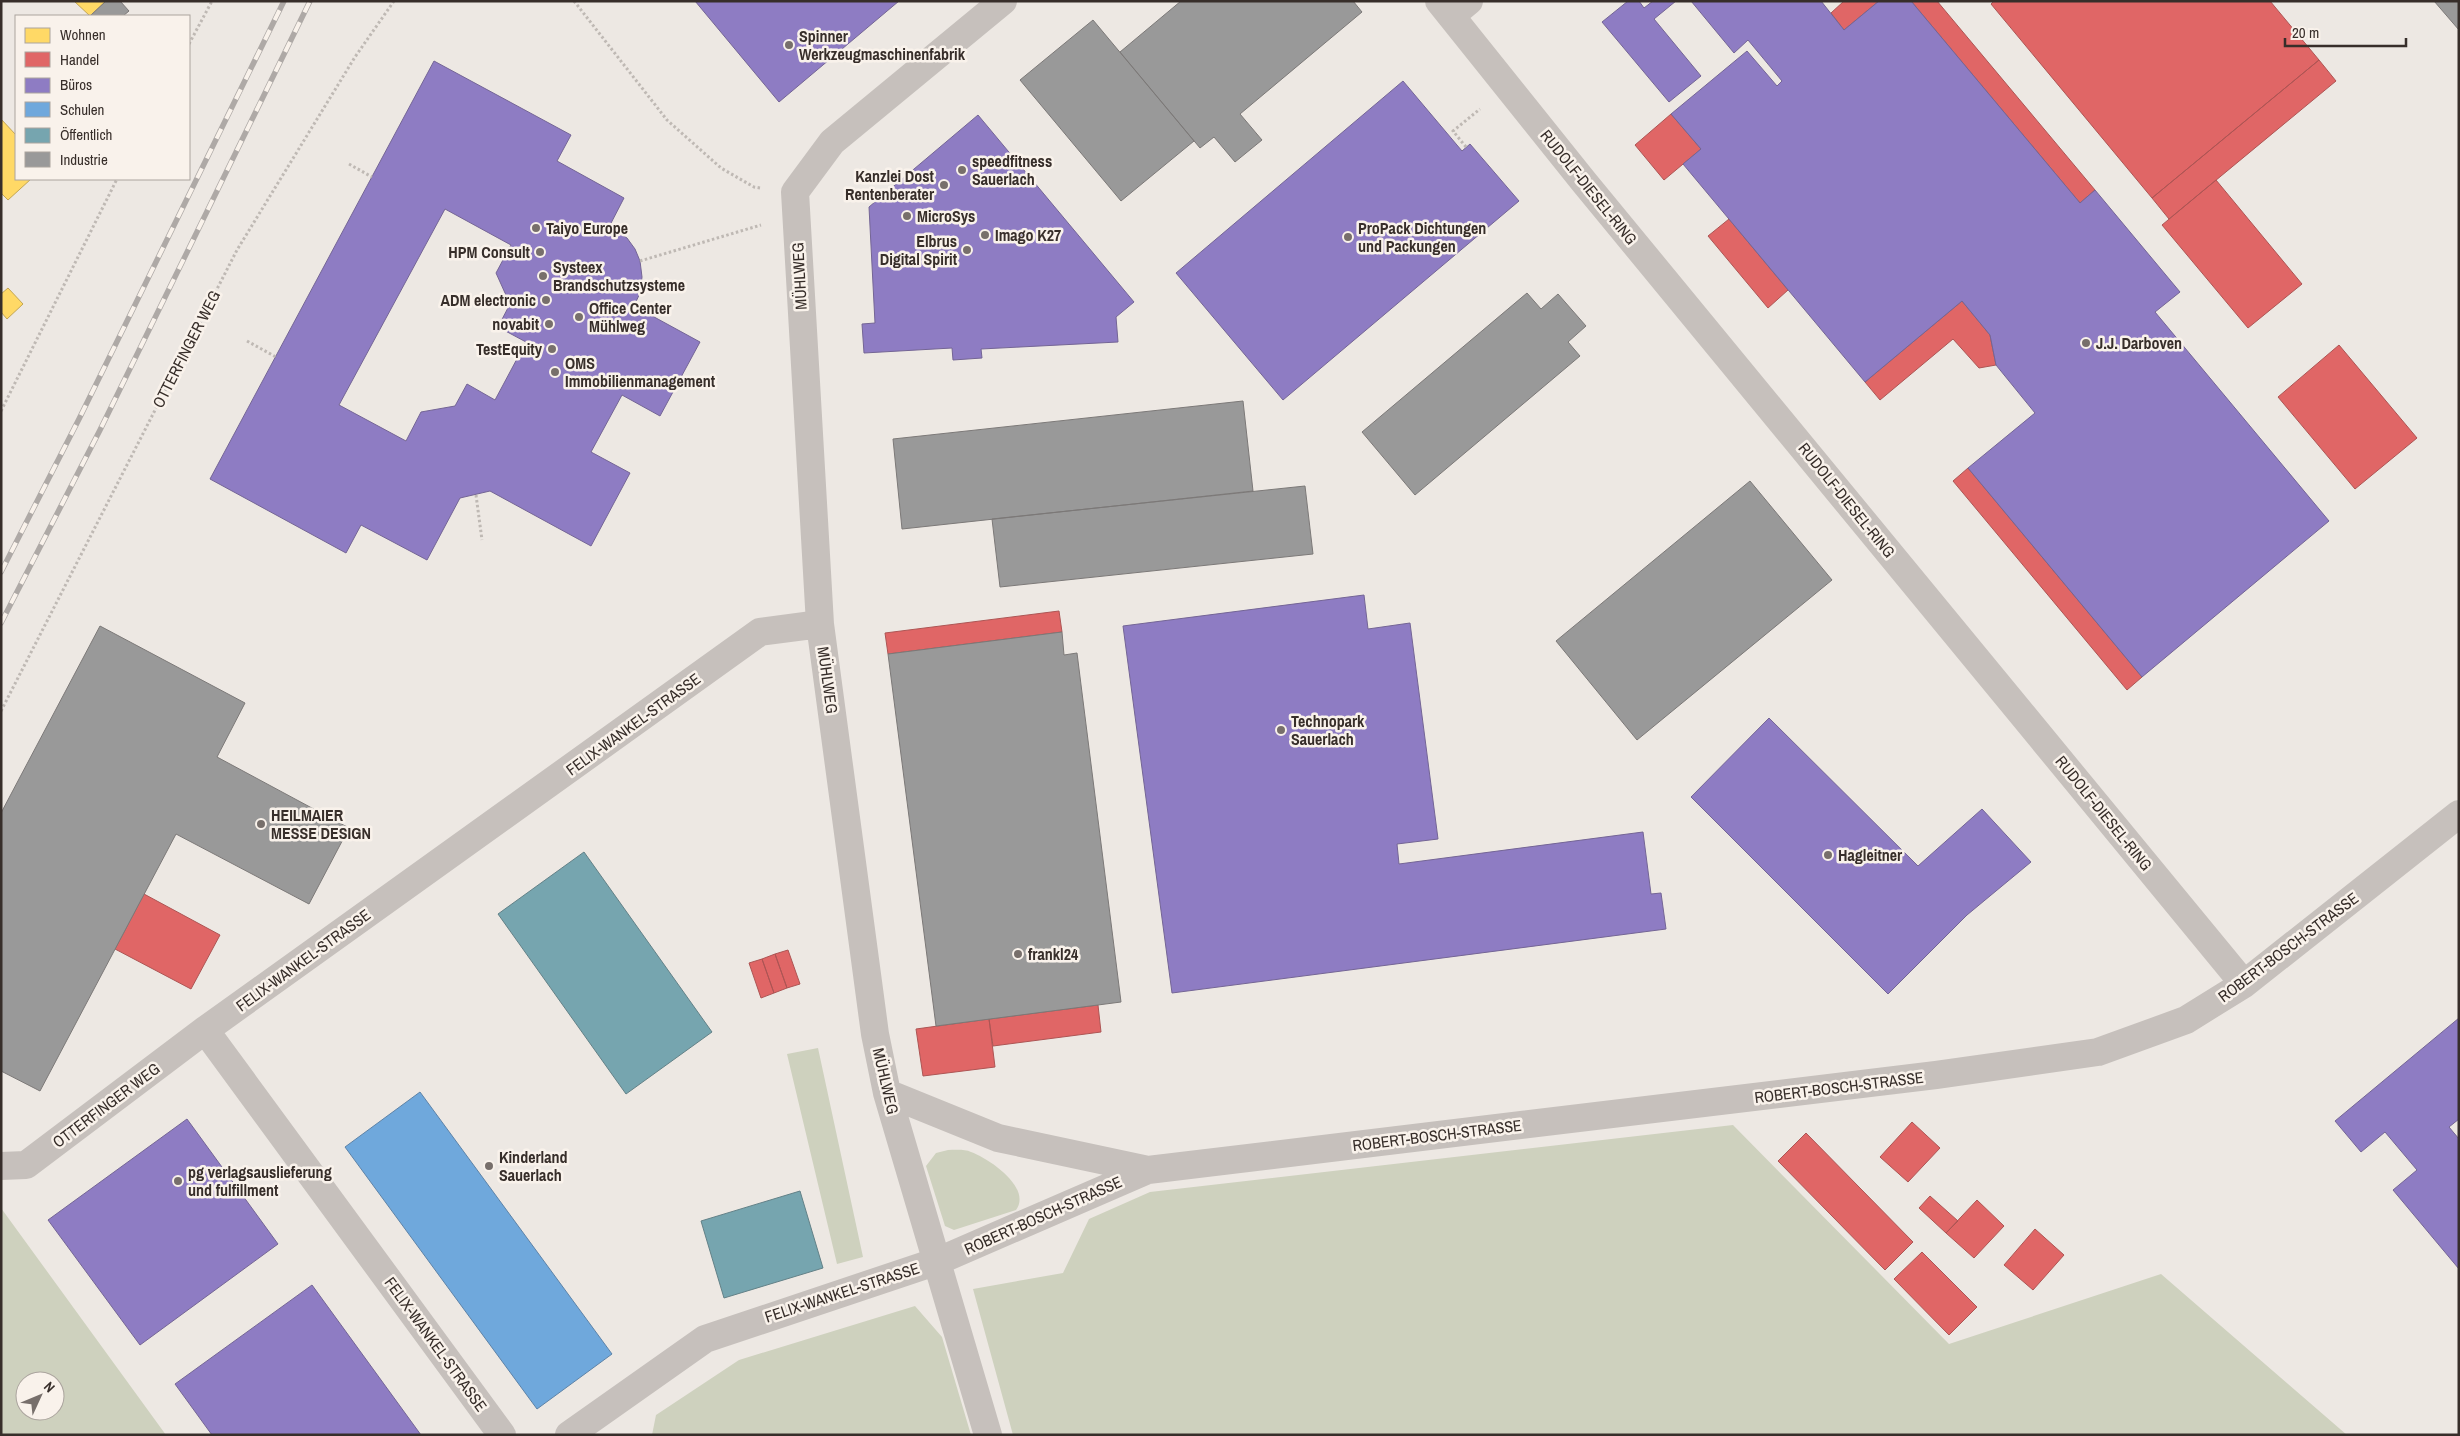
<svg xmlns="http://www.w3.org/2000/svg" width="2460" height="1436" font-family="'Archivo Narrow',sans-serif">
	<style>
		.green { fill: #ced1be; fill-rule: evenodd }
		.homes { fill: #ffd966; stroke: #c3a654 }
		.shops { fill: #e06666; stroke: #ad5554 }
		.offices { fill: #8e7cc3; stroke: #746595; fill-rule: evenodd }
		.schools { fill: #6fa8dc; stroke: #5e83a7 }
		.public { fill: #76a5af; stroke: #638187 }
		.industry { fill: #999; stroke: #7c7978 }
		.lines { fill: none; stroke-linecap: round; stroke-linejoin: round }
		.path { stroke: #bfb9b4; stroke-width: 3; stroke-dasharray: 2.5 2.5; stroke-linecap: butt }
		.minor { stroke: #c6c0bc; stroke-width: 28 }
		.rail-casing { stroke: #aea9a6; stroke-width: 5.5 }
		.rail { stroke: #f9f2eb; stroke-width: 4; stroke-dasharray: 11; stroke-linecap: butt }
		.poi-dot { fill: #776f6b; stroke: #f9f2eb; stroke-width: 2 }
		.labels { text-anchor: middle; stroke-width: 5; stroke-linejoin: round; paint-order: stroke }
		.poi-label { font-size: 16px; font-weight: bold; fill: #372e2a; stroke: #f9f2eb; text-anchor: start }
		.street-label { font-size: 16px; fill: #372e2a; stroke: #f9f2eb }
	</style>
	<rect width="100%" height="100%" fill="#ede8e3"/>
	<path class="green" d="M 818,1048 L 863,1257 L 837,1264 L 787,1054 Z
		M 1733,1125 L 1949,1344 L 2161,1274 L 2347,1435 L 1013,1435 L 973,1289 L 1063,1273 L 1089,1219 L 1150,1192 Z
		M 948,1150 C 955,1150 965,1149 971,1152 C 990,1159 1032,1188 1016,1210 L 954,1230 L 945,1226 L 926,1166 L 936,1153 Z
		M 1,1208 L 166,1435 L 1,1435 ZM 25,1381 L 55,1381 L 55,1411 L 25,1411 Z
		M 915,1306 L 942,1337 L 971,1435 L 652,1435 L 656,1415 L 739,1360 Z"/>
	<path class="homes" d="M 74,1 L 106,1 L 90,16 Z
		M 1,119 L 16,135 L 16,179 L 31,179 L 8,200 L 1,193 Z
		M 8,288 L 23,304 L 7,319 L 1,312 L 1,294 Z"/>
	<path class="shops" d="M 1844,1 L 1879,1 L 1844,30 L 1831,13 Z
		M 1911,1 L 1937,1 L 2095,190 L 2080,203 Z
		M 1994,1 L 2270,1 L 2319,60 L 2152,198 L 1991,4 Z
		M 2319,60 L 2336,81 L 2169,219 L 2152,198 Z
		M 1671,114 L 1701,149 L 1664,180 L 1635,145 Z
		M 2216,180 L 2302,284 L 2248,328 L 2162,225 Z
		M 1729,219 L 1788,290 L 1768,308 L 1708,236 Z
		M 1962,301 L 1990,335 L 1996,365 L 1979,368 L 1953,339 L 1880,400 L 1865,382 Z
		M 2339,345 L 2417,438 L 2355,489 L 2278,397 Z
		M 1968,468 L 2142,677 L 2127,690 L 1953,481 Z
		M 1059,611 L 1062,632 L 888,654 L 885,633 Z
		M 144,894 L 220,935 L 191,989 L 115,949 Z
		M 788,950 L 800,984 L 787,988 L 775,954 Z
		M 775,954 L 787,988 L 774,993 L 762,959 Z
		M 762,959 L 774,993 L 761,998 L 749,963 Z
		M 1098,1005 L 1101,1032 L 993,1046 L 989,1019 Z
		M 989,1019 L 995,1067 L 923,1076 L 916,1029 Z
		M 1912,1122 L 1940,1148 L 1908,1182 L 1880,1157 Z
		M 1806,1133 L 1913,1242 L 1885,1270 L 1778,1161 Z
		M 1930,1196 L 1958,1221 L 1946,1233 L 1919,1208 Z
		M 1977,1200 L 2004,1226 L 1974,1258 L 1946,1233 Z
		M 2035,1229 L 2064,1255 L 2033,1290 L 2004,1265 Z
		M 1922,1252 L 1977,1307 L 1949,1335 L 1894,1279 Z"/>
	<path class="offices" d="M 695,1 L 899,1 L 779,102 Z
		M 1628,1 L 1639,1 L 1644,8 L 1653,1 L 1676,1 L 1654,19 L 1701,76 L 1669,102 L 1602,22 Z
		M 1691,1 L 1821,1 L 1844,30 L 1879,1 L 1911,1 L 2080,203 L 2095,190 L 2180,292 L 2155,312 L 2329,521 L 2142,677 L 1968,468 L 2035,413 L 1996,365 L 1990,335 L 1962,301 L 1865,382 L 1683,164 L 1701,149 L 1671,114 L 1747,51 L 1777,86 L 1782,81 L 1748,40 L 1734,53 Z
		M 434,61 L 571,135 L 557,161 L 624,198 L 609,227 L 627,238 L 635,249 L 640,261 L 642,277 L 640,293 L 634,306 L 700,342 L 660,416 L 622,395 L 591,452 L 630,473 L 591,546 L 490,491 L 460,498 L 427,560 L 361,525 L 346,553 L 210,479 ZM 445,209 L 511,245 L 496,273 L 510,304 L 498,327 L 526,342 L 495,400 L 467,384 L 455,406 L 421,412 L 406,441 L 339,405 Z
		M 1403,81 L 1462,151 L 1470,144 L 1519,201 L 1283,400 L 1176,273 Z
		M 978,115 L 1134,302 L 1116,317 L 1118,342 L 981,349 L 982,358 L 953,360 L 952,348 L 864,353 L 862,324 L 875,323 L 869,207 Z
		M 1364,595 L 1368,629 L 1410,623 L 1438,839 L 1397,844 L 1399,864 L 1643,832 L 1651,894 L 1661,893 L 1666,929 L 1172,993 L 1123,626 Z
		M 1769,718 L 1918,866 L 1982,809 L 2031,862 L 1967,915 L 1888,994 L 1691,797 Z
		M 2459,1018 L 2459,1119 L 2449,1127 L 2459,1139 L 2459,1269 L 2393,1190 L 2417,1170 L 2385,1132 L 2361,1152 L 2335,1121 Z
		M 187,1119 L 278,1244 L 140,1345 L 48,1220 Z
		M 312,1285 L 421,1435 L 212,1435 L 175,1384 Z"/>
	<path class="schools" d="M 420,1092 L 612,1354 L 537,1409 L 345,1147 Z"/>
	<path class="public" d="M 584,852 L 712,1032 L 626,1094 L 498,914 Z
		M 800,1191 L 823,1268 L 724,1298 L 701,1221 Z"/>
	<path class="industry" d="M 106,1 L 120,1 L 129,11 L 123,16 L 90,16 Z
		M 1181,1 L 1353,1 L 1362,12 L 1240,114 L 1262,140 L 1235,162 L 1214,137 L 1200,148 L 1120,52 Z
		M 2434,1 L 2459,1 L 2459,30 Z
		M 1093,20 L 1194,141 L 1121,201 L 1020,80 Z
		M 1527,293 L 1541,309 L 1558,294 L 1586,326 L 1568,342 L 1580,356 L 1415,495 L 1362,432 Z
		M 1243,401 L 1253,491 L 902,529 L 893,439 Z
		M 1750,481 L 1832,580 L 1637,740 L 1556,641 Z
		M 1305,486 L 1313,554 L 1000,587 L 992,519 Z
		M 100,626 L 245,703 L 217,757 L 349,828 L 309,904 L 176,834 L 40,1091 L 1,1071 L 1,813 Z
		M 1062,632 L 1064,655 L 1077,653 L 1121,1002 L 936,1026 L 888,654 Z"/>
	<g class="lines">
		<path class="path" d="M 574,1 L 667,120 L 721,168 L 754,187 L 760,188
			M 189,44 L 212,1
			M 1466,147 L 1453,131 L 1480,109
			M 349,164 L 372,177
			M 640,261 L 761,225
			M 247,341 L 276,357
			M 1,411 L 117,179
			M 476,495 L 482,540
			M 1,711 L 237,250 L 355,57 L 394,1"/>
		<path class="minor" d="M 1439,1 L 1584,182 L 2244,984
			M 1451,16 L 1469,1
			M 205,1030 L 502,1435
			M 887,1093 L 998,1138 L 1148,1170
			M 1,1166 L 26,1165 L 205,1030 L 760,632 L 820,624
			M 569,1435 L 705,1339 L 938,1261 L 1148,1170 L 1936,1075 L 2098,1052 L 2186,1020 L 2244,984 L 2459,814
			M 988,1435 L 887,1093 L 875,1034 L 820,624 L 795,192 L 832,142 L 1003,1"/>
		<defs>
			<path id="rail" d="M 1,572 L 79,419 L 284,1
				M 1,623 L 100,430 L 310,1"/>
		</defs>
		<use href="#rail" class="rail-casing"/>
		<use href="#rail" class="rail"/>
	</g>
	<g class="poi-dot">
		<circle cx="789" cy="45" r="5"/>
		<circle cx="962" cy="170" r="5"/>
		<circle cx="944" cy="185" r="5"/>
		<circle cx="907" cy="216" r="5"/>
		<circle cx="536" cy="228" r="5"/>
		<circle cx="985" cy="235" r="5"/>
		<circle cx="1348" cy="237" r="5"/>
		<circle cx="967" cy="250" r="5"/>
		<circle cx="540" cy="252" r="5"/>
		<circle cx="543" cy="276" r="5"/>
		<circle cx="546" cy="300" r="5"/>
		<circle cx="579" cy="317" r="5"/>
		<circle cx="549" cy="324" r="5"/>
		<circle cx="2086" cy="343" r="5"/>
		<circle cx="552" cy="349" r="5"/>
		<circle cx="555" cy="372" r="5"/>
		<circle cx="1281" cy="730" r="5"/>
		<circle cx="261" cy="824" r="5"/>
		<circle cx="1828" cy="855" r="5"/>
		<circle cx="1018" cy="954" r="5"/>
		<circle cx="489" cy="1166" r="5"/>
		<circle cx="178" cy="1181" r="5"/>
	</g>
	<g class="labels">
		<g class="poi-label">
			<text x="799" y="42">Spinner<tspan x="799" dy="18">Werkzeugmaschinenfabrik</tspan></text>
			<text x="972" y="167">speedfitness<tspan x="972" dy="18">Sauerlach</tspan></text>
			<text x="934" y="182" text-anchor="end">Kanzlei Dost<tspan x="934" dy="18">Rentenberater</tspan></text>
			<text x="917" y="222">MicroSys</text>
			<text x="546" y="234">Taiyo Europe</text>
			<text x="1358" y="234">ProPack Dichtungen<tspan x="1358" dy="18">und Packungen</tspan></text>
			<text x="995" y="241">Imago K27</text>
			<text x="957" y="247" text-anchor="end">Elbrus<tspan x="957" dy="18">Digital Spirit</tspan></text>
			<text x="530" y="258" text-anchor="end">HPM Consult</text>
			<text x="553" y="273">Systeex<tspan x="553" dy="18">Brandschutzsysteme</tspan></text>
			<text x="536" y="306" text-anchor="end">ADM electronic</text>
			<text x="589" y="314">Office Center<tspan x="589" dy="18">Mühlweg</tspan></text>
			<text x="539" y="330" text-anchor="end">novabit</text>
			<text x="2096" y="349">J.J. Darboven</text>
			<text x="542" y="355" text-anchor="end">TestEquity</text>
			<text x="565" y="369">OMS<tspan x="565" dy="18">Immobilienmanagement</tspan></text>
			<text x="1291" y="727">Technopark<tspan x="1291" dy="18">Sauerlach</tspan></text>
			<text x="271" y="821">HEILMAIER<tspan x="271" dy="18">MESSE DESIGN</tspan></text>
			<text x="1838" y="861">Hagleitner</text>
			<text x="1028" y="960">frankl24</text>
			<text x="499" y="1163">Kinderland<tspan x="499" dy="18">Sauerlach</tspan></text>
			<text x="188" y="1178">pg verlagsauslieferung<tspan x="188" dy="18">und fulfillment</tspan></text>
		</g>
		<g class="street-label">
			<text transform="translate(1589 187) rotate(51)" y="6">RUDOLF-DIESEL-RING</text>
			<text transform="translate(799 276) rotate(-93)" y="6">MÜHLWEG</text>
			<text transform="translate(186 349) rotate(-63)" y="6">OTTERFINGER WEG</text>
			<text transform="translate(1847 500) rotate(51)" y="6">RUDOLF-DIESEL-RING</text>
			<text transform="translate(828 680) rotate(82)" y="6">MÜHLWEG</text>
			<text transform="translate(633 724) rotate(-36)" y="6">FELIX-WANKEL-STRASSE</text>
			<text transform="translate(2104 813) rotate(51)" y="6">RUDOLF-DIESEL-RING</text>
			<text transform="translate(2288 947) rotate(-37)" y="6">ROBERT-BOSCH-STRASSE</text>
			<text transform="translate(303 960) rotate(-36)" y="6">FELIX-WANKEL-STRASSE</text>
			<text transform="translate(886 1081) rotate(77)" y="6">MÜHLWEG</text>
			<text transform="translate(1839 1087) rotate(-7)" y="6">ROBERT-BOSCH-STRASSE</text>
			<text transform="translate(106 1105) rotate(-37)" y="6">OTTERFINGER WEG</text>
			<text transform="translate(1437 1135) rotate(-7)" y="6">ROBERT-BOSCH-STRASSE</text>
			<text transform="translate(1043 1215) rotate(-24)" y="6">ROBERT-BOSCH-STRASSE</text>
			<text transform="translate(842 1292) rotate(-18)" y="6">FELIX-WANKEL-STRASSE</text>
			<text transform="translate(436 1344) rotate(54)" y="6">FELIX-WANKEL-STRASSE</text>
		</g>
	</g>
	<rect width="2460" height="1436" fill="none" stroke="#372e2a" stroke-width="5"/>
	<rect x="15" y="15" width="175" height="165" fill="#f9f2eb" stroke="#aba49e"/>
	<rect x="25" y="28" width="25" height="15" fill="#ffd966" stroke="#aba49e"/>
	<text x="60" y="40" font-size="15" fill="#372e2a">Wohnen</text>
	<rect x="25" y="52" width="25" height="15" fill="#e06666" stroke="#aba49e"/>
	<text x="60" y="65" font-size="15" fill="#372e2a">Handel</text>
	<rect x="25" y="78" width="25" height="15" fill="#8e7cc3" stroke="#aba49e"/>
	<text x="60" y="90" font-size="15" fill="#372e2a">Büros</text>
	<rect x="25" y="102" width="25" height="15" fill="#6fa8dc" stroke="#aba49e"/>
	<text x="60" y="115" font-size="15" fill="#372e2a">Schulen</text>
	<rect x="25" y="128" width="25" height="15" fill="#76a5af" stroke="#aba49e"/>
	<text x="60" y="140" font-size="15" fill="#372e2a">Öffentlich</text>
	<rect x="25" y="152" width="25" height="15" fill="#999999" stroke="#aba49e"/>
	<text x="60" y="165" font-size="15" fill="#372e2a">Industrie</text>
	<g transform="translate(40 1396) rotate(46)"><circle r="24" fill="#f9f2eb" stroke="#aba49e"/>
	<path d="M0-4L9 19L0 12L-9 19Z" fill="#776f6b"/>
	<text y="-8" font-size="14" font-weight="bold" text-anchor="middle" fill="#372e2a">N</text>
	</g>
	<path d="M2285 38v8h121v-8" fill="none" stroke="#372e2a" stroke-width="2.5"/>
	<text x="2292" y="38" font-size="15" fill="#372e2a" stroke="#f9f2eb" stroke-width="4" paint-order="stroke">20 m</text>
</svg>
